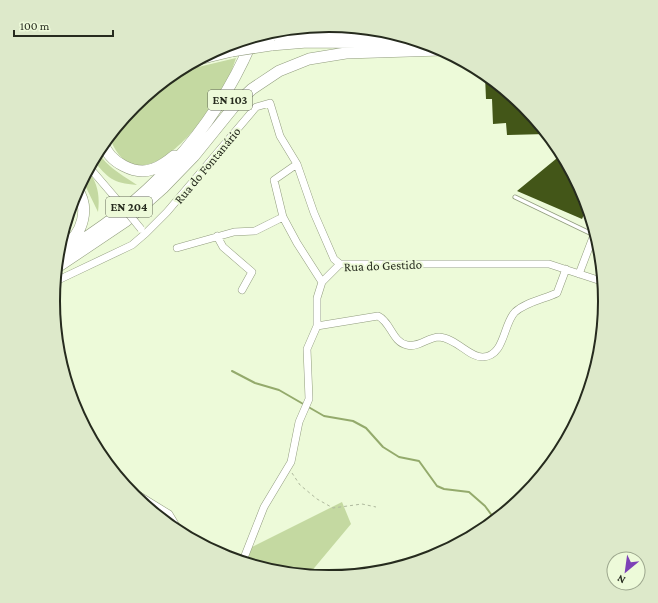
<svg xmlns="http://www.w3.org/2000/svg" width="658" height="603" font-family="'Crimson Pro',serif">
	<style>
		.green { fill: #c4d9a1 }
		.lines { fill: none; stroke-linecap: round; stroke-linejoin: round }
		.stream { stroke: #94aa6c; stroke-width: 2 }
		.building { fill: #435618 }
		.lane-casing { stroke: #919c7e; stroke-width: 5 }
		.street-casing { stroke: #919c7e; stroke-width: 8 }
		.primary-casing { stroke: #919c7e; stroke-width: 12 }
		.path { stroke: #afb99e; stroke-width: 1; stroke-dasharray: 3 3; stroke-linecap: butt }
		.lane { stroke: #fff; stroke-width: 3.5 }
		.street { stroke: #fff; stroke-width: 7 }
		.primary { stroke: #fff; stroke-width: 11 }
		.street-bridge-casing { stroke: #919c7e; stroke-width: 8; stroke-linecap: butt }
		.primary-bridge-casing { stroke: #919c7e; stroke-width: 12; stroke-linecap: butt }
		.street-bridge { stroke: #fff; stroke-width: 7 }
		.primary-bridge { stroke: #fff; stroke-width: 11 }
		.labels { text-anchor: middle; stroke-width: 4; stroke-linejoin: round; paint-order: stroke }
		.shield { fill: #edfad9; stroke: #626956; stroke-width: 1 }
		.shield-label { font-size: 12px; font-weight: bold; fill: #262b1e }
		.street-label { font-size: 13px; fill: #262b1e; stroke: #edfad9 }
		.rim { fill: none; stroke: #262b1e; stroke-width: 2 }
	</style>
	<rect width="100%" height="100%" fill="#edfad9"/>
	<path class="green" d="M 236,58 C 232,70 228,81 222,92 C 202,125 136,210 109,136 L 134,106 L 173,73 Z
		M 98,151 C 105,166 124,176 137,185 C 112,183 108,178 93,160 Z
		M 87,170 C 98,182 100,196 98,212 L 82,179 Z
		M 73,196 C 77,216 75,226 60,240 Z
		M 342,502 L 351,524 L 310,573 L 362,568 L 388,571 L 329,578 L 275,573 L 245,564 L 248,549 Z"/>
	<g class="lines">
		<path class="stream" d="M 232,371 L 255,383 L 279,390 L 324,416 L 353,421 L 366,428 L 383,447 L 399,457 L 419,461 L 437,486 L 444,489 L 469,492 L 485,506 L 496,521"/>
	</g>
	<path class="building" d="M 485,76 L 487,76 L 525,106 L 546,134 L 507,135 L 506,123 L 493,124 L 492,99 L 486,99 Z
		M 562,154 L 585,196 L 588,206 L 582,219 L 517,191 Z"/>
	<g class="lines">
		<defs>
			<path id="lane" d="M 515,197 L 594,235"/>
			<path id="street" d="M 297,164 L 274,180 L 283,217 L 297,243 L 322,282
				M 89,167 L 119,202
				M 217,236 L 223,247 L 252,272 L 242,290
				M 177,248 L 234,232 L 255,231 L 283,217
				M 579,274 L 595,232
				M 54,282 L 132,245 L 146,233 L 167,212 L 256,107 L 270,103 L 280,136 L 297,164 L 314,213 L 334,259 L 340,264
				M 317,326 L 378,316 C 391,322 392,342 407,345 C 419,348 428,337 439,337 C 456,338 470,358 483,357 C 505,356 503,324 515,312 C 526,302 544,299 557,293 L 566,269
				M 125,487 L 169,514 L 181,534
				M 224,557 L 238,561
				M 242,563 L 264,507 L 291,462 L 299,422 L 309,399 L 307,349 L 317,326 L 317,298 L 322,282 L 340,264 L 549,264 L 604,282"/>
			<path id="primary" d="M 274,35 L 399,35
				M 271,45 L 307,42 L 408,43
				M 199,59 L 232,51
				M 103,143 C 109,162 135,176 153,169 C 162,166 168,161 174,156
				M 64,246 C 83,234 90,208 77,189
				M 57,255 C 144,206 213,133 252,41
				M 56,268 L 126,221 L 163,188 L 194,156 L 236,104 L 252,89 L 279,71 L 309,59 L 346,53 L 441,50"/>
		</defs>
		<use href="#lane" class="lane-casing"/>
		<use href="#street" class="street-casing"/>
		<use href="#primary" class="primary-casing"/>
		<path class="path" d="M 292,473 L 300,485 L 317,499 L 333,508 L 362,504 L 376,507
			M 347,576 L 348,576"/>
		<use href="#lane" class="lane"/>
		<use href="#street" class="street"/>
		<use href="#primary" class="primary"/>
		<defs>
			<path id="street-bridge" d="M 119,202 L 141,229"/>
			<path id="primary-bridge" d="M 237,42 L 274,35
				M 232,51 L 271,45"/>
		</defs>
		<use href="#street-bridge" class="street-bridge-casing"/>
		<use href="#primary-bridge" class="primary-bridge-casing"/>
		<use href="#street-bridge" class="street-bridge"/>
		<use href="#primary-bridge" class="primary-bridge"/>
	</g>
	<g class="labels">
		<g class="shield">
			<rect x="208" y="90" width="44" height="20" rx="3"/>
			<rect x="106" y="197" width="46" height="20" rx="3"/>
		</g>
		<g class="shield-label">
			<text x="230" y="104">EN 103</text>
			<text x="129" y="211">EN 204</text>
		</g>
		<g class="street-label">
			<text transform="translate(207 165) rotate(-50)" y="5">Rua do Fontanário</text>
			<text transform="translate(383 265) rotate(-2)" y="5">Rua do Gestido</text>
		</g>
	</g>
	<path d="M0 0H658V603H0ZM60 301a269 269 0 1 1 538 0a269 269 0 1 1-538 0Z" fill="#dde9ca" fill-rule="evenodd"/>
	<path class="rim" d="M60 301a269 269 0 1 1 538 0a269 269 0 1 1-538 0Z"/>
	<g transform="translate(626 571) rotate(209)"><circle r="19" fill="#edfad9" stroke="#9da78e"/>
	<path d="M0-3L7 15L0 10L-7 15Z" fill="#7d41b7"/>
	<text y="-6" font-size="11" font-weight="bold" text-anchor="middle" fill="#262b1e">N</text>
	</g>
	<path d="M14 30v6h99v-6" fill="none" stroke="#262b1e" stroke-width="2"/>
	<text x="20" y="30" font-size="12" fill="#262b1e" stroke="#edfad9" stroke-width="3" paint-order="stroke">100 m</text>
</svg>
